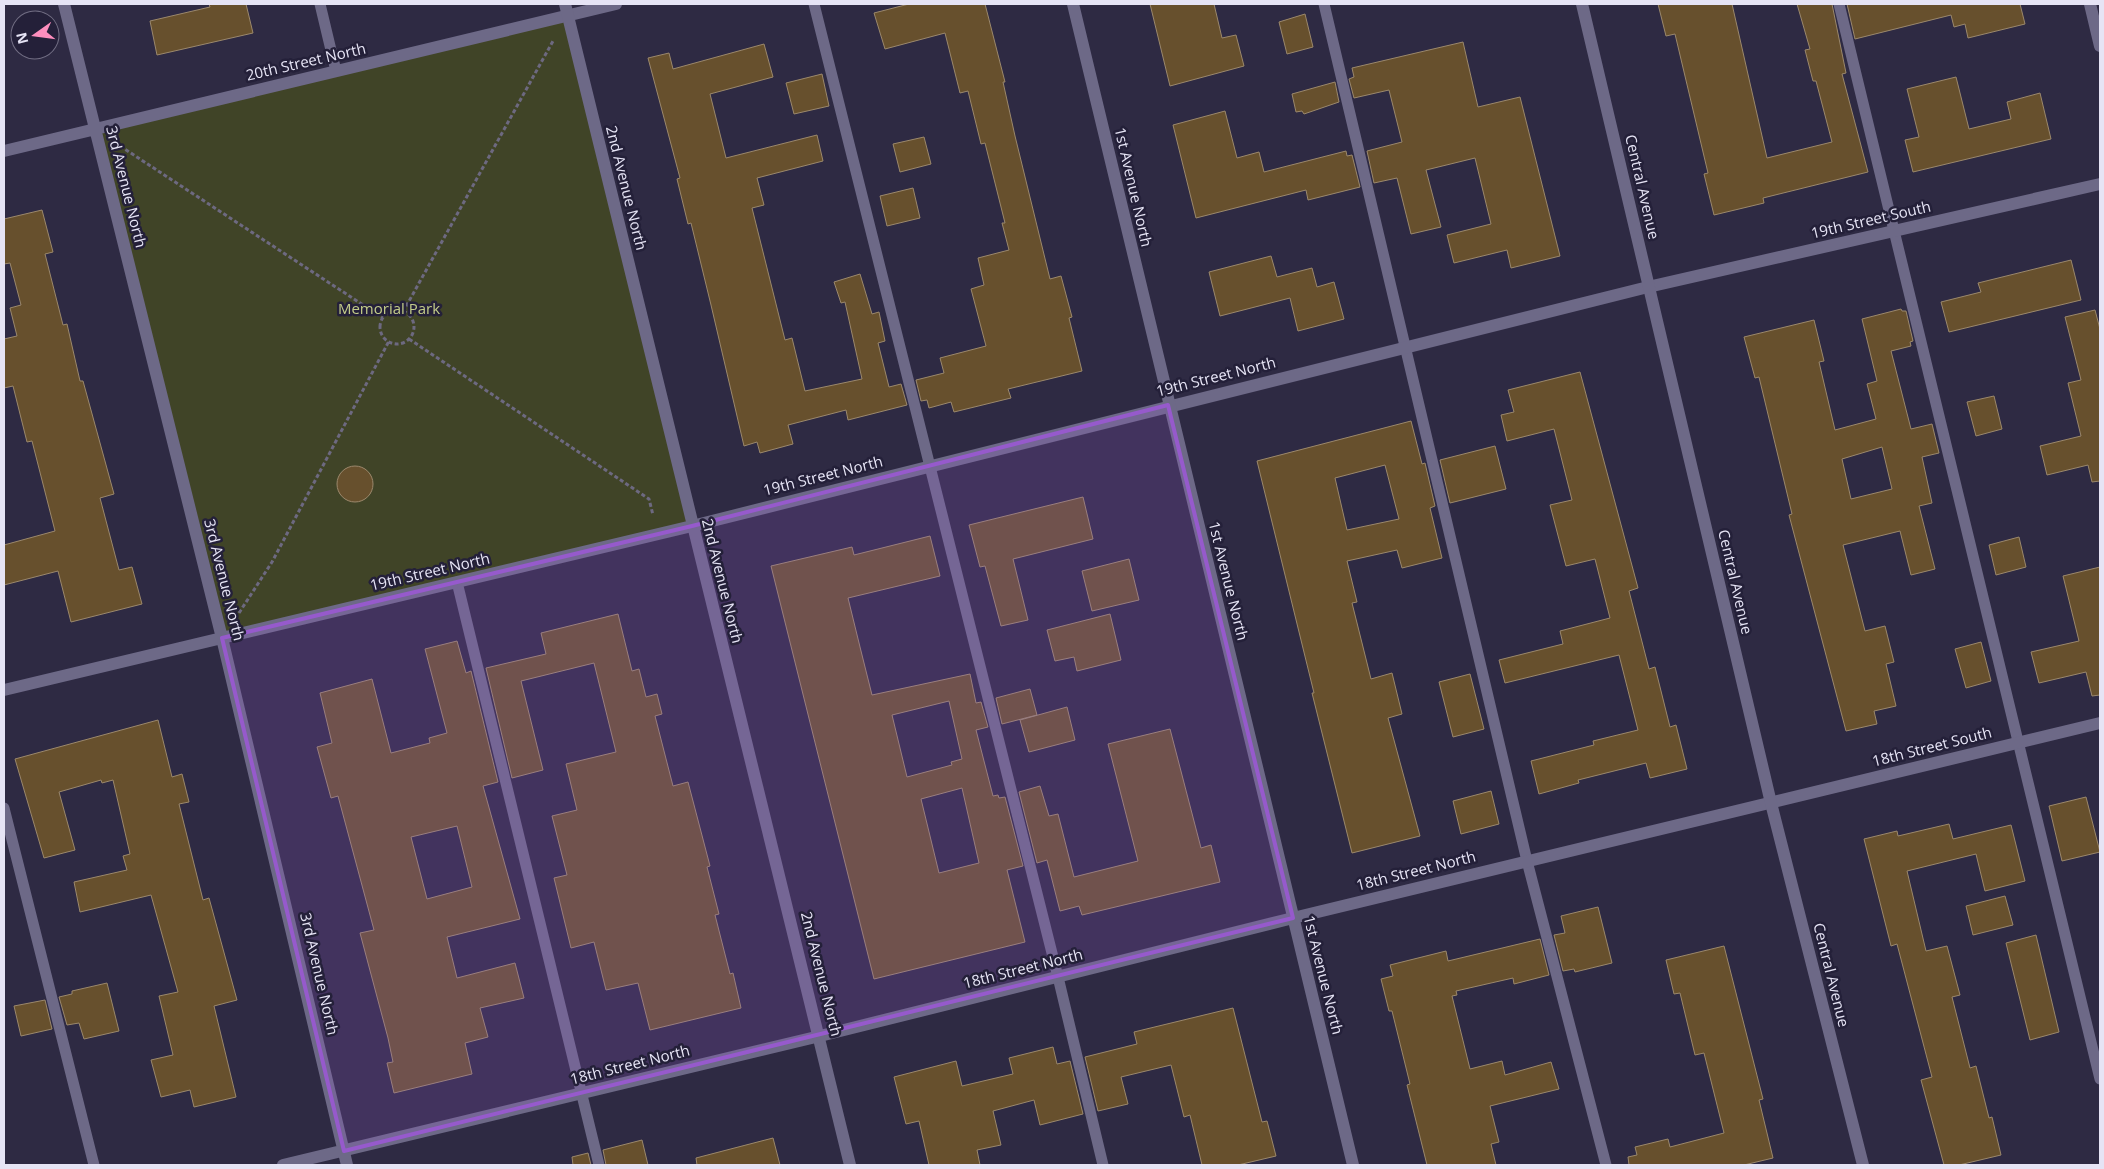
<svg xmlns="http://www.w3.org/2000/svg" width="2104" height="1169" font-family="'Open Sans',sans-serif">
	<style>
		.green { fill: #404427 }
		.building { fill: #67502d; stroke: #9b886c; fill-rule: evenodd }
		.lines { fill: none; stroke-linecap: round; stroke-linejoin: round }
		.path { stroke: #6d6980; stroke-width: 3; stroke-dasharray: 4 2.5; stroke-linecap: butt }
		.lane { stroke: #6d6987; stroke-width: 11 }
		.street { stroke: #6d6987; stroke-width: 12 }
		.secondary { stroke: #6d6987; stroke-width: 12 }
		.marked { fill: #965acc; fill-opacity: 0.2; stroke: #965acc; stroke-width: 4; stroke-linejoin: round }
		.labels { text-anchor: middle; stroke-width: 5; stroke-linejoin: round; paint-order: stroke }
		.street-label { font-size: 15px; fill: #e6e4f5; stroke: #242039 }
		.park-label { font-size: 15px; fill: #c3cc89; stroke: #242039 }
	</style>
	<rect width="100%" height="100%" fill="#2e2a43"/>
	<path class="green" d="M 568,16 L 692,526 L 222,638 L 94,129 Z"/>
	<path class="building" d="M 209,4 L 246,4 L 253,33 L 157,55 L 150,21 L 210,7 Z
		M 909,4 L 985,4 L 1005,82 L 1003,82 L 1015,136 L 1050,279 L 1061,276 L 1072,317 L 1069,318 L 1082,371 L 1008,389 L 1011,398 L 954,412 L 951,402 L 929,408 L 927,400 L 921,401 L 916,380 L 944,373 L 940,358 L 986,346 L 971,289 L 984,285 L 978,258 L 1009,250 L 1002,223 L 1005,223 L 985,143 L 981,144 L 968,91 L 960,93 L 945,33 L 885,49 L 874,13 Z
		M 1150,4 L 1214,4 L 1222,38 L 1236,35 L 1244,66 L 1170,86 Z
		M 1658,4 L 1732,4 L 1767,158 L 1832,142 L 1816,81 L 1813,81 L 1805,50 L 1810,49 L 1797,4 L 1832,4 L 1846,73 L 1842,74 L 1868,172 L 1763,198 L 1764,203 L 1714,215 L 1704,174 L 1708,173 L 1675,34 L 1666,36 Z
		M 1847,4 L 2020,4 L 2025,24 L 1968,38 L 1965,24 L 1954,27 L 1951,15 L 1855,39 Z
		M 1305,14 L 1313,47 L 1287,54 L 1279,22 Z
		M 1463,42 L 1478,107 L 1520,97 L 1560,256 L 1511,268 L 1507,250 L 1454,263 L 1447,235 L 1491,224 L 1475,158 L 1426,170 L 1441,227 L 1411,234 L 1397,178 L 1374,183 L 1367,151 L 1402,142 L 1389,90 L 1354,98 L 1349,79 L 1354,77 L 1352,68 Z
		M 764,44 L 773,77 L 710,94 L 726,158 L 817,135 L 823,161 L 757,178 L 764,205 L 752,208 L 785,340 L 792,338 L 805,391 L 862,379 L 845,302 L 841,303 L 834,282 L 860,274 L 872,314 L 879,312 L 885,341 L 878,343 L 889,387 L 901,384 L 907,405 L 848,420 L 846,410 L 788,425 L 793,444 L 760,453 L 757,442 L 744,446 L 711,305 L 691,223 L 688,224 L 677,179 L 680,178 L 648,58 L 669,53 L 673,69 Z
		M 822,74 L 829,106 L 794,114 L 786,83 Z
		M 1956,77 L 1969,129 L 2011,119 L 2007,102 L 2040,93 L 2051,139 L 1913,172 L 1905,140 L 1919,137 L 1907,89 Z
		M 1335,82 L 1339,102 L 1304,114 L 1302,111 L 1296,112 L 1292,94 Z
		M 1225,111 L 1237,158 L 1259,152 L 1264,172 L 1346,151 L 1347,156 L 1352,155 L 1360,187 L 1308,200 L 1306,190 L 1196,218 L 1173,125 Z
		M 924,137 L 931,164 L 900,172 L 893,144 Z
		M 913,188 L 920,218 L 887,226 L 880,196 Z
		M 42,210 L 53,252 L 45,254 L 63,325 L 67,324 L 80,381 L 83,381 L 114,494 L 100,498 L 119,570 L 132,567 L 142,604 L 71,622 L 58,571 L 4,585 L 4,545 L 55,531 L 32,441 L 27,442 L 13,386 L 4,388 L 4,339 L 17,336 L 10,308 L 21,305 L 10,263 L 4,264 L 4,219 Z
		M 1271,256 L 1277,277 L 1312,268 L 1317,287 L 1334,282 L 1344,319 L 1298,331 L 1290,298 L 1220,316 L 1209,272 Z
		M 2071,260 L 2081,300 L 1949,332 L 1941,302 L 1981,292 L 1978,283 Z
		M 1901,309 L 1902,311 L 1906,311 L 1913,341 L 1910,342 L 1911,346 L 1891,351 L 1911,429 L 1932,424 L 1939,453 L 1922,457 L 1932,503 L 1919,506 L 1935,569 L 1911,575 L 1900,531 L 1843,545 L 1865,631 L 1885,626 L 1894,662 L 1886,664 L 1896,706 L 1874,711 L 1877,724 L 1846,731 L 1789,515 L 1792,514 L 1759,377 L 1755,378 L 1744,337 L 1814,320 L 1824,361 L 1819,362 L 1835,430 L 1876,419 L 1867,384 L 1877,381 L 1862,319 ZM 1882,447 L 1892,489 L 1851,499 L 1842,459 Z
		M 2095,310 L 2100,329 L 2100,481 L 2092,482 L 2088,465 L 2047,475 L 2040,446 L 2081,436 L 2068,383 L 2081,380 L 2065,317 Z
		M 1580,372 L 1638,588 L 1629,591 L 1649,669 L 1655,667 L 1670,727 L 1676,725 L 1687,769 L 1650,778 L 1646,763 L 1578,780 L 1579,783 L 1539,794 L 1531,761 L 1594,745 L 1593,741 L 1638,730 L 1619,655 L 1505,683 L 1499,660 L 1563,644 L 1560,631 L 1610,618 L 1595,559 L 1566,566 L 1550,505 L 1572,500 L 1554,429 L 1507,441 L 1501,415 L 1514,412 L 1508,390 Z
		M 1994,396 L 2002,429 L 1976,436 L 1967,402 Z
		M 1411,421 L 1422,464 L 1425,463 L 1435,506 L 1430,508 L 1442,558 L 1402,568 L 1397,550 L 1347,561 L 1357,602 L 1352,603 L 1371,679 L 1392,673 L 1402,714 L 1388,718 L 1420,836 L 1352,853 L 1312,693 L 1314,693 L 1257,461 ZM 1385,465 L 1399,519 L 1347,530 L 1335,478 Z
		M 1495,446 L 1506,489 L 1450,503 L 1440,460 Z
		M337 484a18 18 0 1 1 36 0a18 18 0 1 1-36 0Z
		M 1083,497 L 1093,539 L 1013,559 L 1028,620 L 1001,626 L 985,566 L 980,567 L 969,525 Z
		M 930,536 L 940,576 L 848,598 L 860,647 L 872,695 L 970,674 L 976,703 L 981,702 L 988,727 L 976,730 L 993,796 L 998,795 L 999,798 L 1005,797 L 1023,866 L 1007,870 L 1025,942 L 874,979 L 771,566 L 852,547 L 854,555 ZM 949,701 L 962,759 L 951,762 L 952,765 L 907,777 L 892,715 ZM 962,788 L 979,863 L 939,873 L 921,799 Z
		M 2019,537 L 2026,567 L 1996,575 L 1989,545 Z
		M 1129,559 L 1139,600 L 1092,611 L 1082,571 Z
		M 2100,567 L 2100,695 L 2092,696 L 2086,672 L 2039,683 L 2031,652 L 2079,641 L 2063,576 Z
		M 618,614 L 632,671 L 639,669 L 646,697 L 657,694 L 662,714 L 655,716 L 673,786 L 688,782 L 710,866 L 707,867 L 719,914 L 715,915 L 730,974 L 733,973 L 741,1008 L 650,1030 L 638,983 L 606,990 L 594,942 L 571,948 L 554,878 L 567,875 L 552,816 L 577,810 L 566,764 L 616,752 L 594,663 L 521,681 L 543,770 L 512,778 L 486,668 L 546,654 L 541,633 Z
		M 1110,614 L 1121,660 L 1077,671 L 1074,657 L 1055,661 L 1047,630 Z
		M 457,641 L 466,673 L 471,671 L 498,782 L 483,786 L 520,919 L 447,937 L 457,978 L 515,963 L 524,998 L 480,1008 L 488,1037 L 465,1043 L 472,1074 L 394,1093 L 387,1063 L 393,1062 L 388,1038 L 360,933 L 374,930 L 338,796 L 331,798 L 317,747 L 332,743 L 320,693 L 372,679 L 391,753 L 430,743 L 429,738 L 447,733 L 425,649 ZM 457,826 L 472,887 L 427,899 L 411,837 Z
		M 1981,642 L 1991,681 L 1966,688 L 1955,649 Z
		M 1470,674 L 1484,729 L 1453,737 L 1439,682 Z
		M 1030,689 L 1037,715 L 1002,724 L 996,698 Z
		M 1067,707 L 1075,740 L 1029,752 L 1020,720 Z
		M 158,720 L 172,777 L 182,774 L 189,802 L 179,804 L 203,900 L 209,898 L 237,1000 L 214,1006 L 236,1097 L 194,1107 L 190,1090 L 161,1097 L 151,1060 L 173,1055 L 159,996 L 178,992 L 151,895 L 80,912 L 74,882 L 127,870 L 123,856 L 130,854 L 113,780 L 102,783 L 101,780 L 59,792 L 75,850 L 44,858 L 15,759 Z
		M 1170,729 L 1201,848 L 1211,845 L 1220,882 L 1082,915 L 1079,906 L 1060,911 L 1047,860 L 1037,863 L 1019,792 L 1040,786 L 1049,816 L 1058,814 L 1074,877 L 1138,861 L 1108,744 Z
		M 1491,791 L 1499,824 L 1461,834 L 1453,801 Z
		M 2086,797 L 2100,852 L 2062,861 L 2049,806 Z
		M 1949,824 L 1953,839 L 2011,825 L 2025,881 L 1985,891 L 1976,854 L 1907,871 L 1926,951 L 1947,946 L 1960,995 L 1952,997 L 1970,1068 L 1976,1066 L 1989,1118 L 1992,1117 L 2001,1155 L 1959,1165 L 1944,1165 L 1921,1080 L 1932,1077 L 1897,944 L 1891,946 L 1864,839 L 1897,831 L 1898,836 Z
		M 2005,896 L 2013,925 L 1973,935 L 1966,906 Z
		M 1598,907 L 1612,963 L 1575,972 L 1574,969 L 1563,971 L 1554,935 L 1565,933 L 1561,916 Z
		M 2036,935 L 2059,1032 L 2030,1040 L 2006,943 Z
		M 1540,939 L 1549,975 L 1514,984 L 1513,978 L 1456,991 L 1457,995 L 1452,996 L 1470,1069 L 1502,1061 L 1505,1075 L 1551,1062 L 1559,1089 L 1490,1106 L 1499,1142 L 1491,1144 L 1496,1165 L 1427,1165 L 1407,1085 L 1410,1084 L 1392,1011 L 1389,1011 L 1381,979 L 1393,976 L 1390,965 L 1446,951 L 1448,961 Z
		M 1724,946 L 1763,1099 L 1759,1100 L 1773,1158 L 1744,1165 L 1629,1165 L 1628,1157 L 1637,1155 L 1635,1147 L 1668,1139 L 1670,1147 L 1724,1133 L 1704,1053 L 1695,1055 L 1680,993 L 1674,994 L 1666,960 Z
		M 107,983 L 119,1031 L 84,1039 L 79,1023 L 67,1025 L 59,997 L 72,994 L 72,991 Z
		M 45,1000 L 52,1029 L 21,1036 L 14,1006 Z
		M 1233,1008 L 1262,1122 L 1267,1121 L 1276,1156 L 1238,1165 L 1202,1165 L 1190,1115 L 1184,1117 L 1171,1065 L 1121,1077 L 1128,1104 L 1098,1111 L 1085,1057 L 1137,1044 L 1134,1032 Z
		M 1053,1047 L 1057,1064 L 1070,1061 L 1083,1114 L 1040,1125 L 1034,1100 L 993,1111 L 1001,1145 L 977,1150 L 980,1165 L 929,1165 L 919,1121 L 906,1124 L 894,1077 L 956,1061 L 962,1086 L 1013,1074 L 1009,1058 Z
		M 773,1138 L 780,1165 L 697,1165 L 696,1158 Z
		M 642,1140 L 648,1165 L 606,1165 L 603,1150 Z
		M 588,1153 L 591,1165 L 573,1165 L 572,1157 Z"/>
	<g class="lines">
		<path class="path" d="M 120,146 L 383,318
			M380 327a17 17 0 1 1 34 0a17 17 0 1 1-34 0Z
			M 403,312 L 553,41
			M 409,339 L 649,499 L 653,515
			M 239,613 L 272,562 L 389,341"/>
		<path class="lane" d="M 320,4 L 336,71
			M 814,4 L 1058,977 L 1103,1165
			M 1324,4 L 1527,861 L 1606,1165
			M 1839,4 L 2100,1079
			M 457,582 L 599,1165
			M 4,808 L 94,1165"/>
		<path class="street" d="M 64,4 L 222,638 L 347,1165
			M 2090,4 L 2100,46
			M 4,151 L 616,4
			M 4,690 L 692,526 L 1648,287 L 2100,184
			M 283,1165 L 820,1036 L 1293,918 L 2100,723"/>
		<path class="secondary" d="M 565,4 L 850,1165
			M 1073,4 L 1353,1165
			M 1582,4 L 1771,803 L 1863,1165"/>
	</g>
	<path class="marked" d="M 1168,405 L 1293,918 L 344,1151 L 222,638 L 692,526 Z"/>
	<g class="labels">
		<g class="street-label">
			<text transform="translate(306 62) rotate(-13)" y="5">20th Street North</text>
			<text transform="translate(126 187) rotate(76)" y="5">3rd Avenue North</text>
			<text transform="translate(1133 187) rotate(77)" y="5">1st Avenue North</text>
			<text transform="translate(1642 187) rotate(77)" y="5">Central Avenue</text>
			<text transform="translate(626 188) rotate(76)" y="5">2nd Avenue North</text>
			<text transform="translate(1871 220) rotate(-13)" y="5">19th Street South</text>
			<text transform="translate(1216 377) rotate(-14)" y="5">19th Street North</text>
			<text transform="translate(823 476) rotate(-14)" y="5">19th Street North</text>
			<text transform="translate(430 572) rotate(-13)" y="5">19th Street North</text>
			<text transform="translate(224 580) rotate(76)" y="5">3rd Avenue North</text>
			<text transform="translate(722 581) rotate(76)" y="5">2nd Avenue North</text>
			<text transform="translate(1228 581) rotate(76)" y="5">1st Avenue North</text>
			<text transform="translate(1735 582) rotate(77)" y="5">Central Avenue</text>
			<text transform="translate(1932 747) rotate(-14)" y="5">18th Street South</text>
			<text transform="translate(1416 871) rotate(-14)" y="5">18th Street North</text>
			<text transform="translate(1023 969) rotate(-14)" y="5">18th Street North</text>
			<text transform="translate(319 974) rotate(77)" y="5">3rd Avenue North</text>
			<text transform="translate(821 974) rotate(76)" y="5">2nd Avenue North</text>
			<text transform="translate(1323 975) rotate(76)" y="5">1st Avenue North</text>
			<text transform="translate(1831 975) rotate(76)" y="5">Central Avenue</text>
			<text transform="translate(630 1065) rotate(-14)" y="5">18th Street North</text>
		</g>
		<g class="park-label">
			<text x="389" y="314">Memorial Park</text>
		</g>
	</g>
	<rect width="2104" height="1169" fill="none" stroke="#e6e4f5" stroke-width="10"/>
	<g transform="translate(35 35) rotate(256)"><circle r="24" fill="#242039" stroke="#726e84"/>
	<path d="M0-4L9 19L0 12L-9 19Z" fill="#fe8ebe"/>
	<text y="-8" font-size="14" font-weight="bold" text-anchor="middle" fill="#e6e4f5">N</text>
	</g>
</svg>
